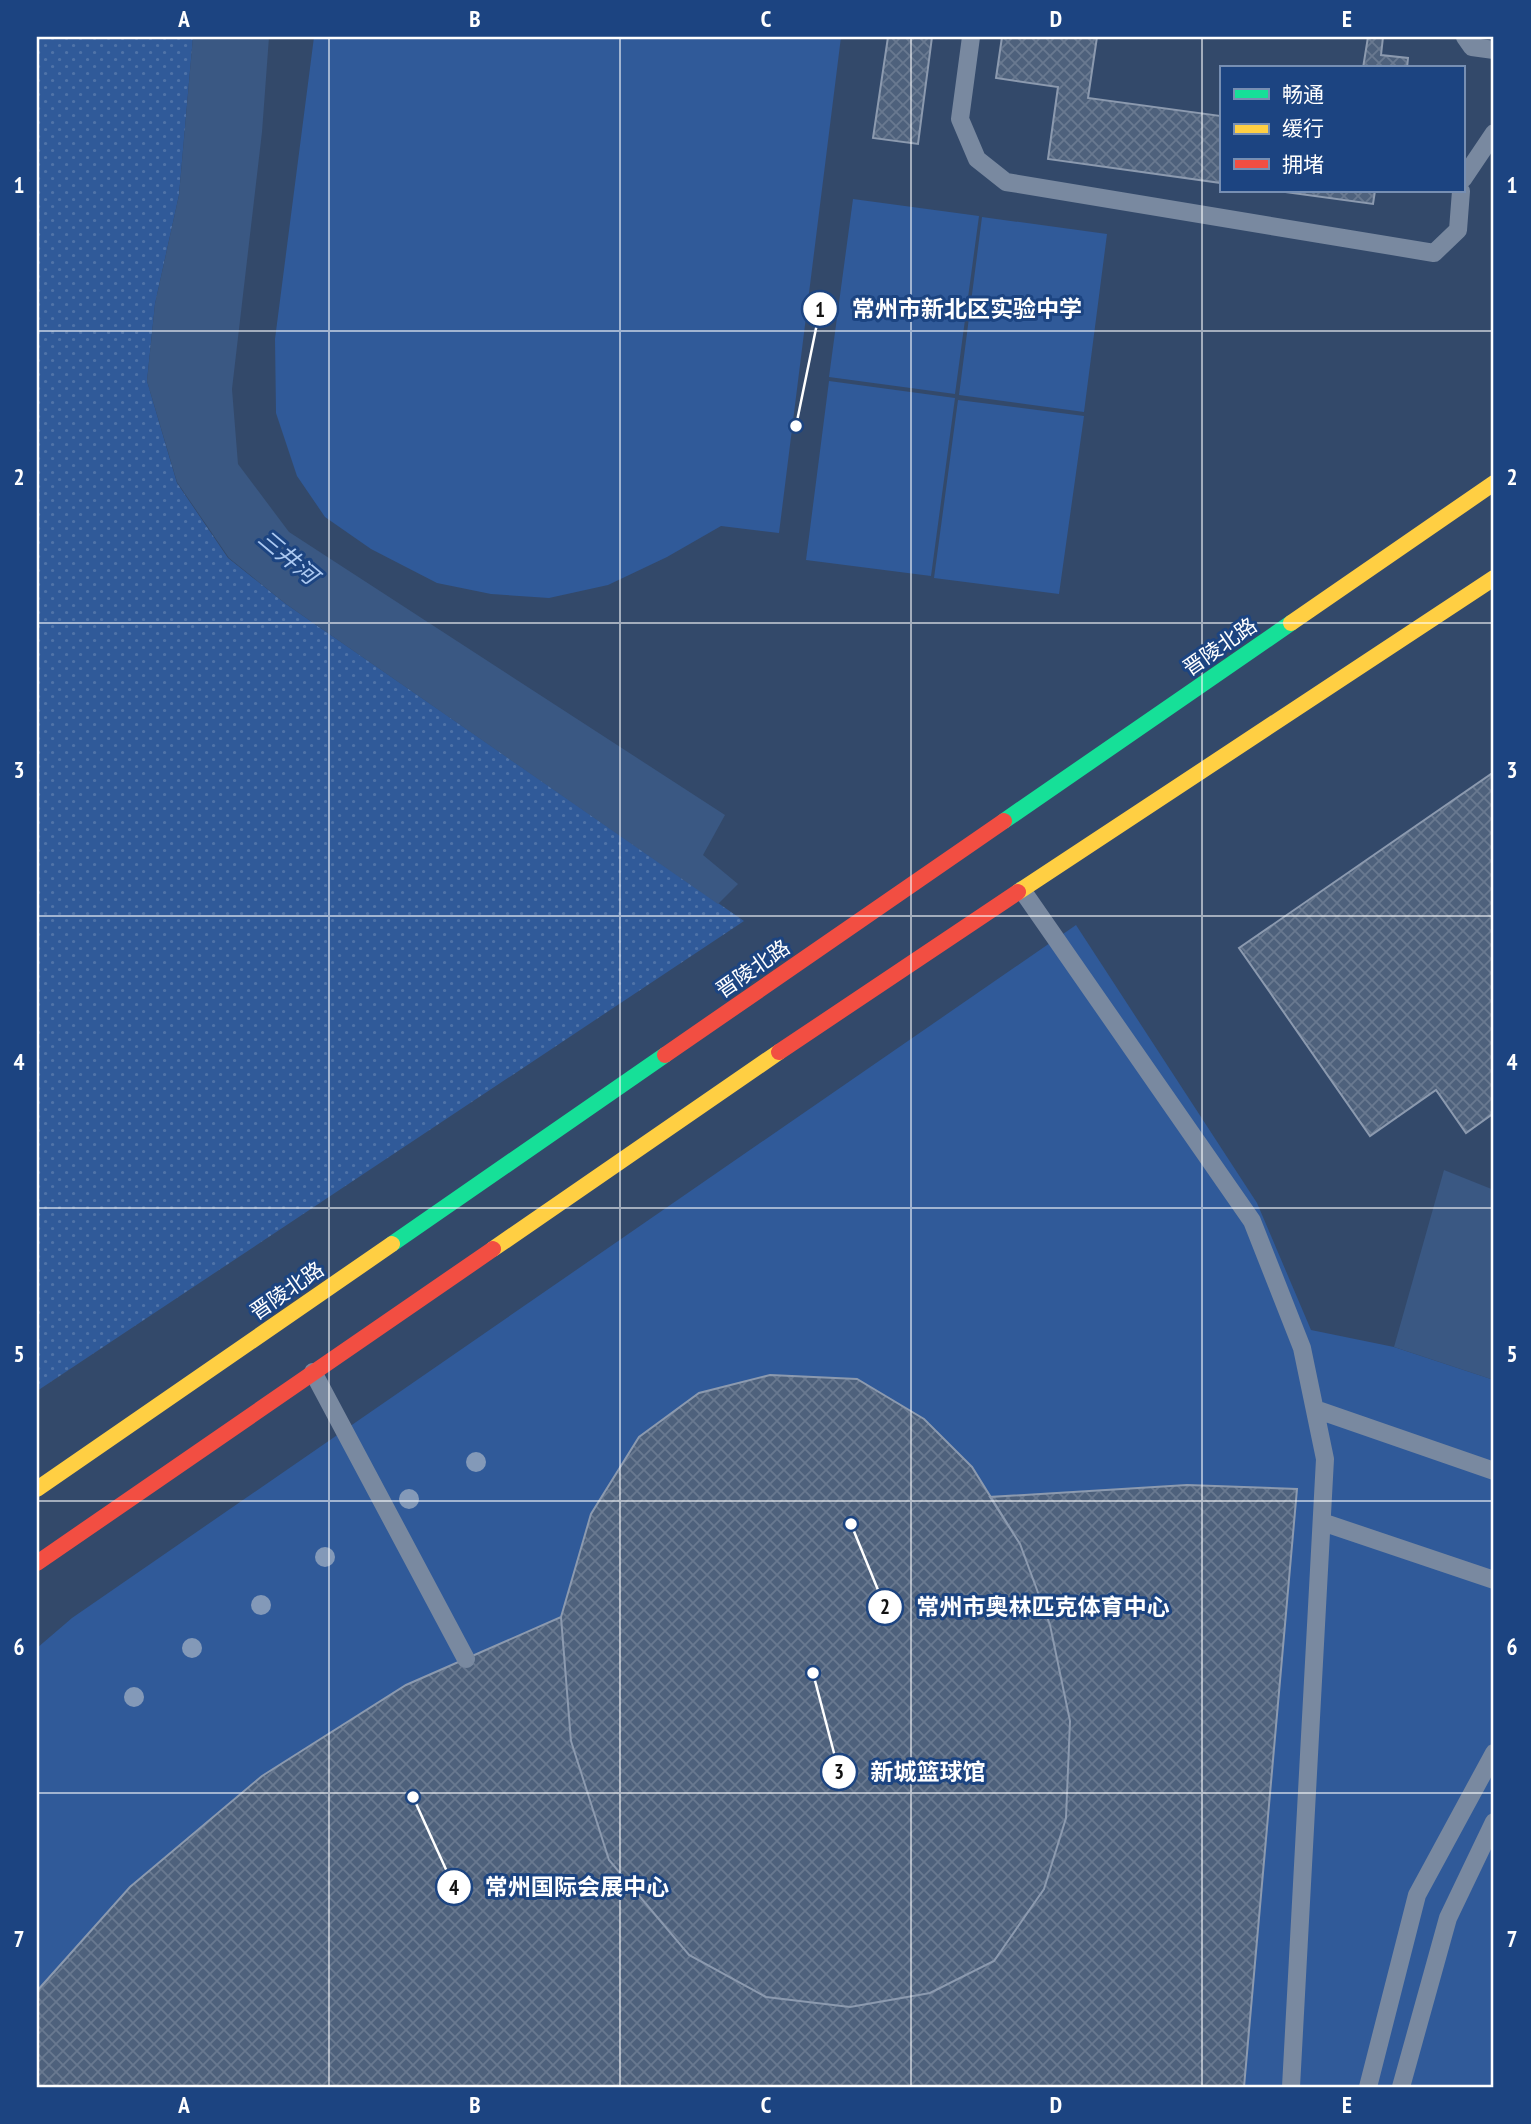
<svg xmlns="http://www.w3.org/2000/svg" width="1531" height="2124" font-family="'PT Sans Narrow','Noto Sans SC',sans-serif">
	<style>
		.park { fill: url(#park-dots) }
		.pitch { fill: #305a99 }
		.water { fill: #3a5883 }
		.building { fill: url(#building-cross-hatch); stroke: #8c9aaf; stroke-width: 2 }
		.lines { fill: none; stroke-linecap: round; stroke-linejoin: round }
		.lane { stroke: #7989a0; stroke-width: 18 }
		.fast { stroke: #16e098; stroke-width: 16 }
		.slow { stroke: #ffcf43; stroke-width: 16 }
		.jam { stroke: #f24e42; stroke-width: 16 }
		.tree { fill: #8399b8 }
		.grid { fill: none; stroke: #fff; stroke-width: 2; stroke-opacity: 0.55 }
		.labels { text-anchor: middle; stroke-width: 6; stroke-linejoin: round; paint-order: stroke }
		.street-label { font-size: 21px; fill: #fff; stroke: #1c4481 }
		.water-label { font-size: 23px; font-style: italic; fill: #acc9f1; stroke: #1c4481 }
		.leader { fill: none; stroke: #fff; stroke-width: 2.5 }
		.callout-dot { fill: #fff; stroke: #1c4481; stroke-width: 2.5 }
		.mark-label { font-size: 21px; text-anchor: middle; font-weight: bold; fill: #111 }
		.callout-label { font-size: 23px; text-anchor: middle; font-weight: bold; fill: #fff; stroke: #1c4481; stroke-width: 6; stroke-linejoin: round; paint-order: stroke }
		.neatline { fill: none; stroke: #fff; stroke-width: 2.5 }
		.grid-label { font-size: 23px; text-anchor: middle; font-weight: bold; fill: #fff }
	</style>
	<defs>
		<pattern id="park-dots" width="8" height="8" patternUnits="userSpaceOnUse" patternTransform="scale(1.75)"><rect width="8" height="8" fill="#305a99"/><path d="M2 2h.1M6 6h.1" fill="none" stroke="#4f73a8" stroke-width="1.8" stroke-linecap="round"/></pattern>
		<pattern id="building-cross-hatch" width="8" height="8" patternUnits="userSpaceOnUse" patternTransform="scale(1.75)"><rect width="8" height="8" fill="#4e617c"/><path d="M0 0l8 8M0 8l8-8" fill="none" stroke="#697990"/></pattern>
	</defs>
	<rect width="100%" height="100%" fill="#33496a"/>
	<path class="park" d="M 37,37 L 193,37 L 179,195 L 155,304 L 147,381 L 177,483 L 228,558 L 286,604 L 744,921 L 37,1391 Z"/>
	<path class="pitch" d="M 314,37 L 841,37 L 779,533 L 721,526 L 667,557 L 608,585 L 549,598 L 491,594 L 437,583 L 371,549 L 325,517 L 297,476 L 276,413 L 275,339 Z
		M 853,199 L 979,216 L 955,394 L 829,377 Z
		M 982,217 L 1107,234 L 1084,412 L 959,395 Z
		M 829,381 L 955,398 L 931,576 L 806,560 Z
		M 958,400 L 1084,416 L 1059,594 L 934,578 Z
		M 1076,925 L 1257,1203 L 1311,1330 L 1394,1347 L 1494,1380 L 1494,2087 L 37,2087 L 37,1648 L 72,1618 Z"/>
	<path class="water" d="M 193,37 L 269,37 L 262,132 L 232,389 L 238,464 L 289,532 L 725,815 L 703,855 L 738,884 L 718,904 L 286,604 L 229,558 L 177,482 L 147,381 L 155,304 L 179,195 Z
		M 1444,1170 L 1494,1190 L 1494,1380 L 1394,1347 Z"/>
	<path class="building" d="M 888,37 L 932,37 L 918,144 L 873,138 Z
		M 1002,37 L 1097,37 L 1088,98 L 1221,116 L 1221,183 L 1048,159 L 1058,87 L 996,78 Z
		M 1368,37 L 1383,37 L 1381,55 L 1408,58 L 1407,68 L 1363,68 Z
		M 1278,191 L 1375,191 L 1373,204 Z
		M 1494,772 L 1494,1113 L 1466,1133 L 1436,1090 L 1370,1136 L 1239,948 Z
		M 770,1375 L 857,1379 L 924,1419 L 972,1467 L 1020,1544 L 1050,1625 L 1070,1721 L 1066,1818 L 1044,1889 L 994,1961 L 930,1993 L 850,2007 L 766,1997 L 689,1955 L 609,1860 L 571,1741 L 561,1617 L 591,1514 L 639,1437 L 699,1393 Z
		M 1187,1485 L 1297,1489 L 1244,2087 L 37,2087 L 37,1991 L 130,1887 L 262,1776 L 406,1685 L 561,1617 L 571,1741 L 609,1860 L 689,1955 L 766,1997 L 850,2007 L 930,1993 L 994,1961 L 1044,1889 L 1066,1818 L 1070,1721 L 1050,1625 L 1020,1544 L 990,1497 Z"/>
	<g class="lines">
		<path class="lane" d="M 971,37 L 960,119 L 977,159 L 1006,182 L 1434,253 L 1458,230 L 1461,191
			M 1465,37 L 1472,47 L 1494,50
			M 1463,179 L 1494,133
			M 1022,890 L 1252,1221 L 1302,1348 L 1325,1459 L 1291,2087
			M 313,1372 L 466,1659
			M 1315,1409 L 1494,1471
			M 1322,1522 L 1494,1580
			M 1368,2087 L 1417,1895 L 1494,1753
			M 1401,2087 L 1448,1918 L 1494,1822"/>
		<path class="fast" d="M 1004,821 L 1291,623
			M 392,1244 L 665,1055"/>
		<path class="slow" d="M 1291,623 L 1494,483
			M 1018,892 L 1494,578
			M 493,1249 L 779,1052
			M 37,1489 L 392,1244"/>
		<path class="jam" d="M 779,1052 L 1018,892
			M 665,1055 L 1004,821
			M 37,1563 L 493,1249"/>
	</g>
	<g class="tree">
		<circle cx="476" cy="1462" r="10"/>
		<circle cx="409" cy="1499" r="10"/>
		<circle cx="325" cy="1557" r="10"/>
		<circle cx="261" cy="1605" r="10"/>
		<circle cx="192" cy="1648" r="10"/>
		<circle cx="134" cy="1697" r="10"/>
	</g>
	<path class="grid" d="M 329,37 L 329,2087M 620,37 L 620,2087M 911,37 L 911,2087M 1202,37 L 1202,2087M 37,331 L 1494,331M 37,623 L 1494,623M 37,916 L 1494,916M 37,1208 L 1494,1208M 37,1501 L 1494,1501M 37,1793 L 1494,1793"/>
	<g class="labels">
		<g class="street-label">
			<text transform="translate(1220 647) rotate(-35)" y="7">晋陵北路</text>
			<text transform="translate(753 969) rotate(-35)" y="7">晋陵北路</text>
			<text transform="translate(287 1291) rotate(-35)" y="7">晋陵北路</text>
		</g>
		<g class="water-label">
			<text transform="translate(288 557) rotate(40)" y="8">三井河</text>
		</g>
	</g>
	<path class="leader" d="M796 426L820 309M851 1524L885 1607M813 1673L839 1772M413 1797L454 1887"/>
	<g class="callout-dot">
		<circle cx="796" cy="426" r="7"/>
		<circle cx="851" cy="1524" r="7"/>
		<circle cx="813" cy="1673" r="7"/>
		<circle cx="413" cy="1797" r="7"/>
		<circle cx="820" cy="309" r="18"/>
		<circle cx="885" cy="1607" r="18"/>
		<circle cx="839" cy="1772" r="18"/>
		<circle cx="454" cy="1887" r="18"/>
	</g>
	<g class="mark-label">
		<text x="820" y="317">1</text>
		<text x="885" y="1614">2</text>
		<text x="839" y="1779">3</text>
		<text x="454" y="1895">4</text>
	</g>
	<g class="callout-label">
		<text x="967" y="317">常州市新北区实验中学</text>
		<text x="1043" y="1615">常州市奥林匹克体育中心</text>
		<text x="928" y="1780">新城篮球馆</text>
		<text x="577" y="1895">常州国际会展中心</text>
	</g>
	<rect width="1531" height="2124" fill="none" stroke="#1c4481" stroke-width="77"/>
	<rect x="1220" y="66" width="245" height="126" fill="#1c4481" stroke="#778fb3" stroke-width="2"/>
	<rect x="1234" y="89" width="35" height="10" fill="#16e098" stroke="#778fb3" stroke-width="2"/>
	<text x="1282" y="102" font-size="21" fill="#ffffff">畅通</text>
	<rect x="1234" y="124" width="35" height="10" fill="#ffcf43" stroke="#778fb3" stroke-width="2"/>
	<text x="1282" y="136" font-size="21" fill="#ffffff">缓行</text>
	<rect x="1234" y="159" width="35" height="10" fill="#f24e42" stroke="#778fb3" stroke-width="2"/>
	<text x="1282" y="172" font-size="21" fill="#ffffff">拥堵</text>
	<rect x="38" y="38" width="1454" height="2048" class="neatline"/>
	<g class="grid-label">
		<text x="184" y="27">A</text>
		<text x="475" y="27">B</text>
		<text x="766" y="27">C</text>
		<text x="1056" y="27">D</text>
		<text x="1347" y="27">E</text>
		<text x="19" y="193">1</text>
		<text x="1512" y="193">1</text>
		<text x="19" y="485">2</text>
		<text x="1512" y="485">2</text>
		<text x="19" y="778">3</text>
		<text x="1512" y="778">3</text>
		<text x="19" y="1070">4</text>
		<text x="1512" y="1070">4</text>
		<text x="19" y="1362">5</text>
		<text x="1512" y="1362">5</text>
		<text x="19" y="1655">6</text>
		<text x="1512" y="1655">6</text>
		<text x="19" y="1947">7</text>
		<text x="1512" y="1947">7</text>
		<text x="184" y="2113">A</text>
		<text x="475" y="2113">B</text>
		<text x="766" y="2113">C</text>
		<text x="1056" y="2113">D</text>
		<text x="1347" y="2113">E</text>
	</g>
</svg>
